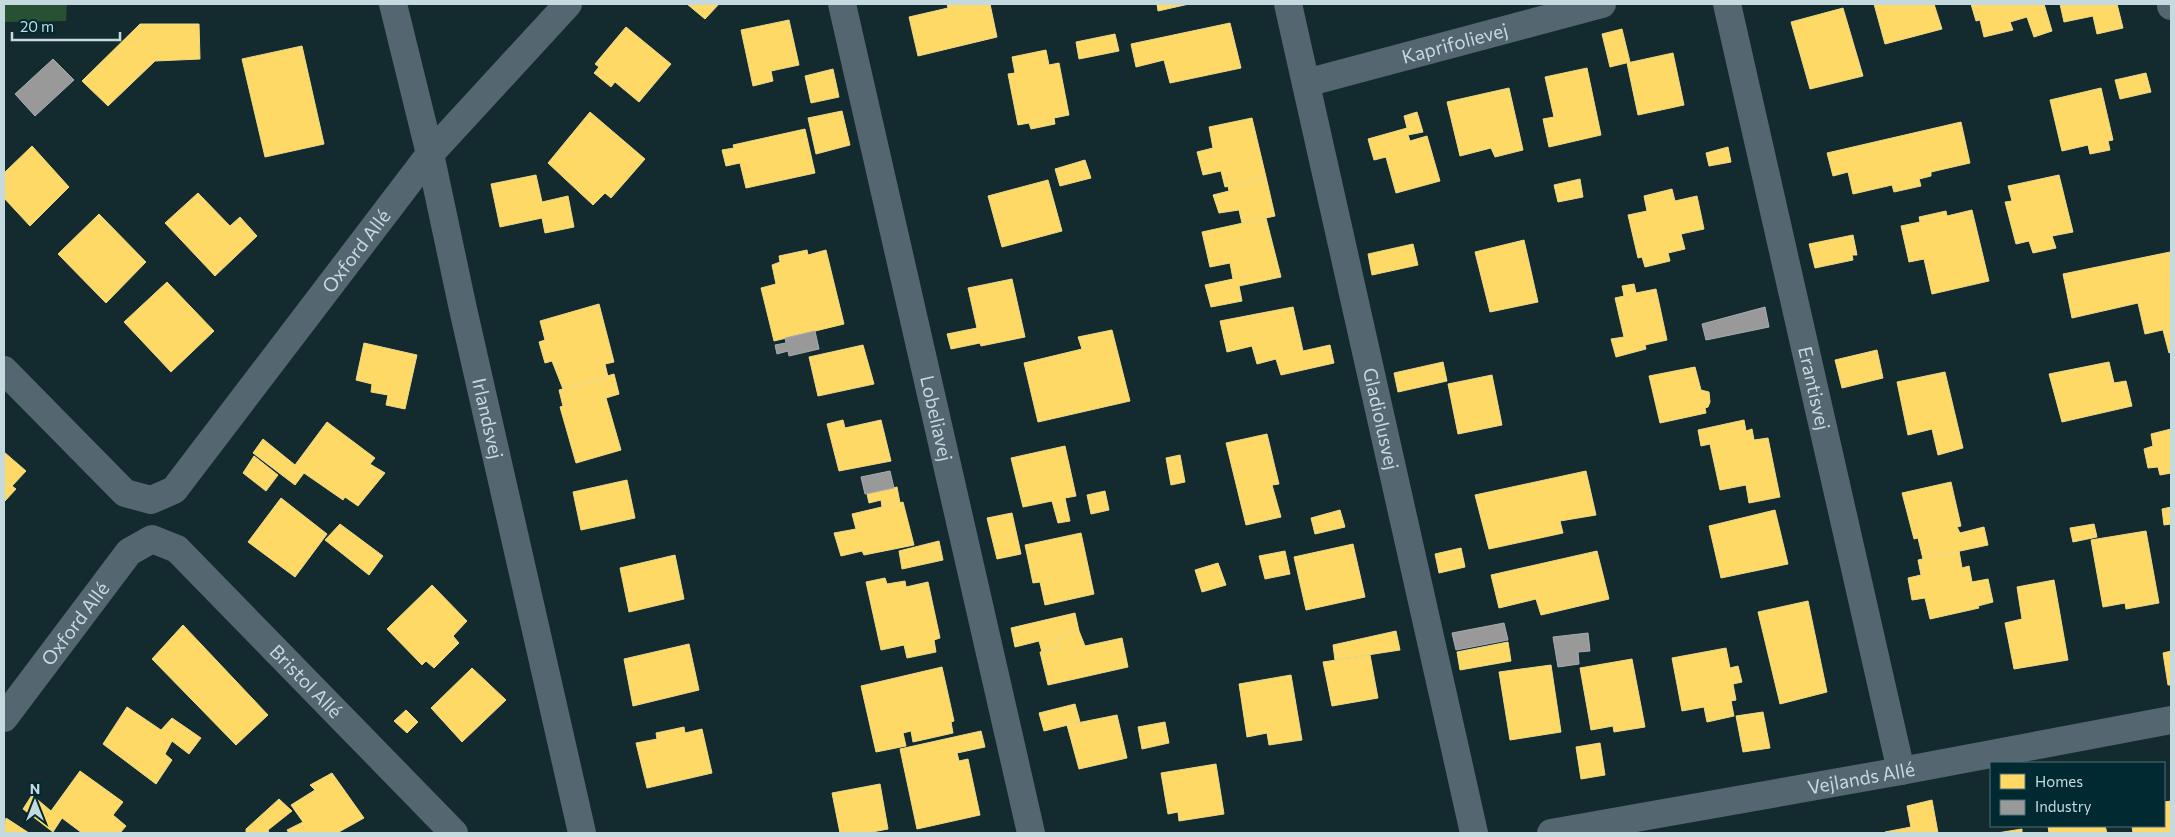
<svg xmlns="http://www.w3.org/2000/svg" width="2175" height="837" font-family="Commissioner,sans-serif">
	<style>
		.garden { fill: #285033 }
		.homes { fill: #ffd966; stroke: #eed98a }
		.industry { fill: #999; stroke: #a6acae }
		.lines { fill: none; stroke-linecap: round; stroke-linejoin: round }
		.minor { stroke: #546670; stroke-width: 28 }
		.tertiary { stroke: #546670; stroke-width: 28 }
		.labels { text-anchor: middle; stroke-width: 5; stroke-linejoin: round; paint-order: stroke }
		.street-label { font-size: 19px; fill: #c5dadf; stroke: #002931 }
	</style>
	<rect width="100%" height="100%" fill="#132b2f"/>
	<path class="garden" d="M 4,4 L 67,4 L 66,21 L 4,22 Z"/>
	<path class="homes" d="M 687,4 L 719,4 L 705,19 Z
		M 947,4 L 992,4 L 990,4 L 997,37 L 918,56 L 909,17 L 948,8 Z
		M 1157,4 L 1189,4 L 1158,11 Z
		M 1874,4 L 1934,4 L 1942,29 L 1885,44 Z
		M 1971,4 L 2044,4 L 2052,31 L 2034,37 L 2027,17 L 2010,22 L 2013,30 L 1984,37 L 1980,20 L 1976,21 Z
		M 2060,4 L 2117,4 L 2123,28 L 2097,34 L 2093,16 L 2064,22 Z
		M 1843,8 L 1863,76 L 1810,89 L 1791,22 Z
		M 789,20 L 799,65 L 771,71 L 773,81 L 753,86 L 741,30 Z
		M 1230,23 L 1241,68 L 1170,83 L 1164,60 L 1136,67 L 1131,44 Z
		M 140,24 L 199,24 L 200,59 L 155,61 L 108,106 L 82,81 Z
		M 626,27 L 671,64 L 639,102 L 615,82 L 611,87 L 594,73 L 599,67 L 595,64 Z
		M 1622,29 L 1630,62 L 1610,67 L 1602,34 Z
		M 1115,34 L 1119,51 L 1079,59 L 1076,42 Z
		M 302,46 L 324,144 L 265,157 L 242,59 Z
		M 1046,50 L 1049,65 L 1059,63 L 1069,115 L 1054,118 L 1055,124 L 1031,129 L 1029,123 L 1018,125 L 1008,74 L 1015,73 L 1012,57 Z
		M 1673,53 L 1684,105 L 1638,115 L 1627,63 Z
		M 1587,68 L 1601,135 L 1549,147 L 1543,119 L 1554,117 L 1545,77 Z
		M 833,69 L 839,97 L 811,103 L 805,76 Z
		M 2146,73 L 2151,92 L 2120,99 L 2115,80 Z
		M 1509,88 L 1523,150 L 1495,157 L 1491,148 L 1460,156 L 1447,102 Z
		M 2101,88 L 2113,140 L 2108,141 L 2110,150 L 2090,154 L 2088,145 L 2062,151 L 2050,100 Z
		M 842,111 L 850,145 L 816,154 L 808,118 Z
		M 590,112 L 645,159 L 611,198 L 605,193 L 593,205 L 548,163 Z
		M 1417,112 L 1423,132 L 1408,135 L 1410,141 L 1427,136 L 1440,181 L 1396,193 L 1386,157 L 1374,160 L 1368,139 L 1407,128 L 1404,116 Z
		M 1252,118 L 1266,177 L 1225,187 L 1221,171 L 1203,175 L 1197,152 L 1213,148 L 1209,127 Z
		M 1961,122 L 1970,163 L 1931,172 L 1931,176 L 1919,179 L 1921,186 L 1894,192 L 1892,185 L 1853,194 L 1848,172 L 1833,176 L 1827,153 Z
		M 805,129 L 815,173 L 746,188 L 740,163 L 726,166 L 722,150 L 734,148 L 733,145 Z
		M 32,146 L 69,187 L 30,226 L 4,198 L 4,173 Z
		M 1728,147 L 1731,162 L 1709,166 L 1706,153 Z
		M 1085,160 L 1091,178 L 1060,186 L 1055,169 Z
		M 536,175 L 542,202 L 568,196 L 574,227 L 545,233 L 542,218 L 500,227 L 491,184 Z
		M 2059,175 L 2073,232 L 2052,236 L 2056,248 L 2033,253 L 2029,241 L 2016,244 L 2005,202 L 2012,201 L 2008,186 Z
		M 1266,177 L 1275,216 L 1242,223 L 1239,210 L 1219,213 L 1213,195 L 1229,191 L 1228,186 Z
		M 1580,179 L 1583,197 L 1558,202 L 1554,185 Z
		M 1048,180 L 1062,231 L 1002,247 L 988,196 Z
		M 1672,189 L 1675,201 L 1697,196 L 1704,229 L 1681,234 L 1685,249 L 1668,253 L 1670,261 L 1645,267 L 1642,257 L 1638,258 L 1628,215 L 1647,211 L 1644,196 Z
		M 198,193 L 230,226 L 240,217 L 257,236 L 215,276 L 165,223 Z
		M 1972,210 L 1989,281 L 1932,294 L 1924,259 L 1909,262 L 1901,226 L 1920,222 L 1919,217 L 1946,211 L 1947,216 Z
		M 99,214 L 146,262 L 106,303 L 58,254 Z
		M 1266,218 L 1281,277 L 1239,286 L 1242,301 L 1211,307 L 1205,285 L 1233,279 L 1230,263 L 1210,267 L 1202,232 Z
		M 1853,235 L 1857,255 L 1852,255 L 1853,260 L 1815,268 L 1809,244 Z
		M 1524,240 L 1538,302 L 1490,312 L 1475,252 Z
		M 1413,244 L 1418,265 L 1372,275 L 1368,254 Z
		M 807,250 L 808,255 L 826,250 L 844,324 L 774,341 L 761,288 L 776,284 L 772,265 L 780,262 L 779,256 Z
		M 2170,252 L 2171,328 L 2145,334 L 2138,303 L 2072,318 L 2063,274 Z
		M 1012,279 L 1025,337 L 981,346 L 980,343 L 951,349 L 947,334 L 977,328 L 968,288 Z
		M 167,282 L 214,331 L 171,372 L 124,322 Z
		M 1634,284 L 1636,293 L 1656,289 L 1667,340 L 1645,345 L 1646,349 L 1616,357 L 1611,339 L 1624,337 L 1615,298 L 1624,296 L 1622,286 Z
		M 599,304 L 614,362 L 605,364 L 608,377 L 563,389 L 552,361 L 545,363 L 539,342 L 545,340 L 540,321 Z
		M 1293,307 L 1303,351 L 1330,345 L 1334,363 L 1281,375 L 1276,359 L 1257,364 L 1252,346 L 1227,352 L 1220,321 Z
		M 2171,328 L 2171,352 L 2169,353 L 2163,330 Z
		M 1112,330 L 1130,401 L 1038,422 L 1024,363 L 1082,349 L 1078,337 Z
		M 364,343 L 417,355 L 405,409 L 386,405 L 388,395 L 371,392 L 372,384 L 356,380 Z
		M 863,345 L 874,384 L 818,396 L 809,357 Z
		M 1877,350 L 1883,378 L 1842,388 L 1835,360 Z
		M 1443,362 L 1447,381 L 1398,392 L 1394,373 Z
		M 2109,362 L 2114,383 L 2126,381 L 2132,406 L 2062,422 L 2049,374 Z
		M 1695,367 L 1701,390 L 1709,392 L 1710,402 L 1708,407 L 1705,408 L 1706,413 L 1660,423 L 1649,376 Z
		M 1945,372 L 1963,448 L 1938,455 L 1932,429 L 1908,435 L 1897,382 Z
		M 614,374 L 619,394 L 606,398 L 621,450 L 576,463 L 560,407 L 563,406 L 559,390 Z
		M 1492,375 L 1502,425 L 1458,434 L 1448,384 Z
		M 843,420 L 845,428 L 881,420 L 891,461 L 839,471 L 827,424 Z
		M 1744,420 L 1746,431 L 1752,429 L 1754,440 L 1768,438 L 1780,497 L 1749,503 L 1746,485 L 1720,490 L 1710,444 L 1701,446 L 1698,430 Z
		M 327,422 L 375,458 L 370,464 L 385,473 L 358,506 L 345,497 L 343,500 L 304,473 L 295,485 L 253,453 L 263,439 L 295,465 Z
		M 2171,429 L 2171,473 L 2160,475 L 2158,467 L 2148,468 L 2144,449 L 2153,446 L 2151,434 Z
		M 1267,434 L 1279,484 L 1272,485 L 1281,517 L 1246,525 L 1226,443 Z
		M 1065,446 L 1076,496 L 1065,498 L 1070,521 L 1058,523 L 1052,501 L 1023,507 L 1011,458 Z
		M 4,452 L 26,471 L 12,486 L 16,489 L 4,502 Z
		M 1180,455 L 1185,482 L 1171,485 L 1166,458 Z
		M 254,456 L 278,475 L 266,491 L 243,473 Z
		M 1586,471 L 1596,515 L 1560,521 L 1563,533 L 1489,549 L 1475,495 Z
		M 627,480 L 635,518 L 581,530 L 573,492 Z
		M 1951,482 L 1961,526 L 1957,527 L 1960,533 L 1984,527 L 1988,545 L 1923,559 L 1918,538 L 1914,539 L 1902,493 Z
		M 897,487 L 900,503 L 882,507 L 881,500 L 869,503 L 867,494 Z
		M 1105,491 L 1109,510 L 1091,514 L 1087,495 Z
		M 281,498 L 327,534 L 295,577 L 248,542 Z
		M 903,502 L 914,545 L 864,555 L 862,551 L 841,556 L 834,533 L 856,529 L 852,514 Z
		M 2171,507 L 2171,524 L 2164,525 L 2162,509 Z
		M 1340,510 L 1345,527 L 1315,534 L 1311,518 Z
		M 1775,510 L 1788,564 L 1721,578 L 1709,526 Z
		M 1012,513 L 1021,554 L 997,559 L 987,518 Z
		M 340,524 L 383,556 L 369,575 L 325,540 Z
		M 2094,524 L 2097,537 L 2073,542 L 2070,528 Z
		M 2146,531 L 2159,603 L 2126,609 L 2125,603 L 2103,607 L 2091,540 Z
		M 1081,533 L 1094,594 L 1045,605 L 1040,582 L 1033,583 L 1025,545 Z
		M 939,541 L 943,560 L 902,569 L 899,551 Z
		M 1353,544 L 1365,597 L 1306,610 L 1294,557 Z
		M 1461,548 L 1465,567 L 1439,573 L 1435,554 Z
		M 1285,551 L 1290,574 L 1265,579 L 1259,556 Z
		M 1597,551 L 1609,599 L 1541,615 L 1536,599 L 1499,608 L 1491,575 Z
		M 1959,551 L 1962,568 L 1969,566 L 1972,582 L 1988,579 L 1993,602 L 1978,606 L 1979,608 L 1930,619 L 1925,598 L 1912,600 L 1908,578 L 1921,575 L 1918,560 Z
		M 675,555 L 684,599 L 629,612 L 620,568 Z
		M 1218,563 L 1226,585 L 1202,592 L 1195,570 Z
		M 885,578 L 887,584 L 905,581 L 906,587 L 928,582 L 940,638 L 934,640 L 936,652 L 907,658 L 904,645 L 881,650 L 866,582 Z
		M 2054,580 L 2068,660 L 2014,669 L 2005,623 L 2022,619 L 2017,587 Z
		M 432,585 L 467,621 L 453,636 L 459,643 L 434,668 L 426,661 L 422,665 L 387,629 Z
		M 1808,601 L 1827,692 L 1780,704 L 1758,612 Z
		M 1075,613 L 1079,631 L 1056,637 L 1058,648 L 1042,652 L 1039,641 L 1015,647 L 1011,628 Z
		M 183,625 L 268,715 L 236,745 L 152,659 Z
		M 1079,631 L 1085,646 L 1122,638 L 1128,667 L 1048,685 L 1040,652 L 1058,648 L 1056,637 Z
		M 1396,631 L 1400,650 L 1335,660 L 1333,645 Z
		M 1508,642 L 1511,661 L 1460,670 L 1457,652 Z
		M 689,644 L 699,690 L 633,706 L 624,659 Z
		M 1726,648 L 1730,668 L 1738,666 L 1742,682 L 1733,684 L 1736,700 L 1731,701 L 1734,716 L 1707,722 L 1704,707 L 1682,711 L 1672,658 Z
		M 2171,651 L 2171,685 L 2168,685 L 2163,653 Z
		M 1370,655 L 1378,698 L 1332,706 L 1323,662 Z
		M 1632,659 L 1645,727 L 1614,732 L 1613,726 L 1591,730 L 1580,668 Z
		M 1551,665 L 1561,732 L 1510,740 L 1499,672 Z
		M 942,667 L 954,721 L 951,722 L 953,733 L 913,742 L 911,731 L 903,733 L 906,746 L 876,752 L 861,686 Z
		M 472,668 L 506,700 L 462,742 L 431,708 Z
		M 1291,675 L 1302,740 L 1269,745 L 1267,733 L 1247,737 L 1239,684 Z
		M 1075,704 L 1080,722 L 1044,731 L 1039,713 Z
		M 127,707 L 161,730 L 172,718 L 201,738 L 189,754 L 172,741 L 165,754 L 172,760 L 156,784 L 103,744 Z
		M 406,710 L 418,722 L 407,733 L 394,721 Z
		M 1763,712 L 1770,748 L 1743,752 L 1736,716 Z
		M 1117,715 L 1127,758 L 1079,769 L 1067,725 Z
		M 1165,722 L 1169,743 L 1142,749 L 1138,727 Z
		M 684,727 L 685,733 L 702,729 L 712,773 L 647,788 L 636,743 L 657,739 L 656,733 Z
		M 981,731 L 985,747 L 957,753 L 959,761 L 968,759 L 980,815 L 917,829 L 900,749 Z
		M 1600,743 L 1605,775 L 1581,779 L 1576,747 Z
		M 1216,764 L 1224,814 L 1179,821 L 1178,812 L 1168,814 L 1161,773 Z
		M 80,771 L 123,802 L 113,815 L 126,826 L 120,833 L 82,833 L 62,818 L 53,832 L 23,809 L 32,795 L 51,811 Z
		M 332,773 L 364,818 L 337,833 L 289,833 L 287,830 L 303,822 L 291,805 L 315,790 L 310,785 Z
		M 880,784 L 888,829 L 867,833 L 840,833 L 832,793 Z
		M 279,799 L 292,811 L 268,830 L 269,833 L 246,833 L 246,829 Z
		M 1932,800 L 1938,833 L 1912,833 L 1907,806 Z
		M 2171,801 L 2171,833 L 2133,833 L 2132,826 L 2164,826 L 2164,802 Z
		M 6,818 L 29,833 L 4,833 Z
		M 2048,826 L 2105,826 L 2107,833 L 2049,833 Z
		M 1911,827 L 1912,833 L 1885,833 L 1885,832 Z
		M 2022,829 L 2022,833 L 1997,833 Z"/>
	<path class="industry" d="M 53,59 L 74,80 L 35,116 L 15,94 Z
		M 1765,307 L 1769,327 L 1706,340 L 1702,324 Z
		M 815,331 L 819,349 L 789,356 L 788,351 L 777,354 L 775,345 L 786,343 L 785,338 Z
		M 890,471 L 894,488 L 865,494 L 861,477 Z
		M 1504,623 L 1508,640 L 1456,650 L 1452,633 Z
		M 1588,633 L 1590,651 L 1578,652 L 1579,664 L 1558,667 L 1553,637 Z"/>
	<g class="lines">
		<g class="minor">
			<path id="s1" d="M 842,4 L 1031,833"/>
			<path id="s2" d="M 1288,4 L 1474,833"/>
			<path id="s3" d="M 1727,4 L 1901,771"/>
			<path d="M 2171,4 L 2171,6"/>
			<path id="s4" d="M 1306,83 L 1602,4"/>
			<path id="s5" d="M 4,370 L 125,493 L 151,500 L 174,490 L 430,154 L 568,4"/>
			<path id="s6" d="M 4,718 L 129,552 L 152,539 L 177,549 L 454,833"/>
			<path id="s7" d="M 1551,833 L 1901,771 L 2171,720"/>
		</g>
		<path class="tertiary" id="s8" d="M 393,4 L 430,154 L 463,309 L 582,833"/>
	</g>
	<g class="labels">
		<g class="street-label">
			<text dy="7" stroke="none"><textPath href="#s4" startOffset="154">Kaprifolievej</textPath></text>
			<text dy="7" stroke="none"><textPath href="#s5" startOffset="525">Oxford Allé</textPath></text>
			<text dy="7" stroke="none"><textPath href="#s3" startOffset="394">Erantisvej</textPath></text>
			<text dy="7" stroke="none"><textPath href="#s8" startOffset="425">Irlandsvej</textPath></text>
			<text dy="7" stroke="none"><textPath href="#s1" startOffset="425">Lobeliavej</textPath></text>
			<text dy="7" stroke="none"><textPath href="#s2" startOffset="425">Gladiolusvej</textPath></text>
			<text dy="7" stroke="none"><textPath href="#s6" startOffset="118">Oxford Allé</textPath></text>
			<text dy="7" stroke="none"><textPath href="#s6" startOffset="446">Bristol Allé</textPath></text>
			<text dy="7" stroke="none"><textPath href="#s7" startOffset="315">Vejlands Allé</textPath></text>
		</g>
	</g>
	<rect width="2175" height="837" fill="none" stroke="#c5dadf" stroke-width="10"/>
	<rect x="1990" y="762" width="175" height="65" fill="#002931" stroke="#4f7077"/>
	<rect x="2000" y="774" width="25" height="15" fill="#ffd966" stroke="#4f7077"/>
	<text x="2035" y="787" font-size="15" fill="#c5dadf">Homes</text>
	<rect x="2000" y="800" width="25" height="15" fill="#999999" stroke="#4f7077"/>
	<text x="2035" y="812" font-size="15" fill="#c5dadf">Industry</text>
	<g transform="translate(35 802)" stroke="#002931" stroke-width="4" paint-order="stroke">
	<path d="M0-4L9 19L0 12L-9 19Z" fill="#c5dadf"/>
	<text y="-8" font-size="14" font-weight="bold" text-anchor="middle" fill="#c5dadf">N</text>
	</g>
	<path d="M12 32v8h108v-8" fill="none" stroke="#c5dadf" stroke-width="2.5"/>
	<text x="20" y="32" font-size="15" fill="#c5dadf" stroke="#002931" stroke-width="4" paint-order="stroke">20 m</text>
</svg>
